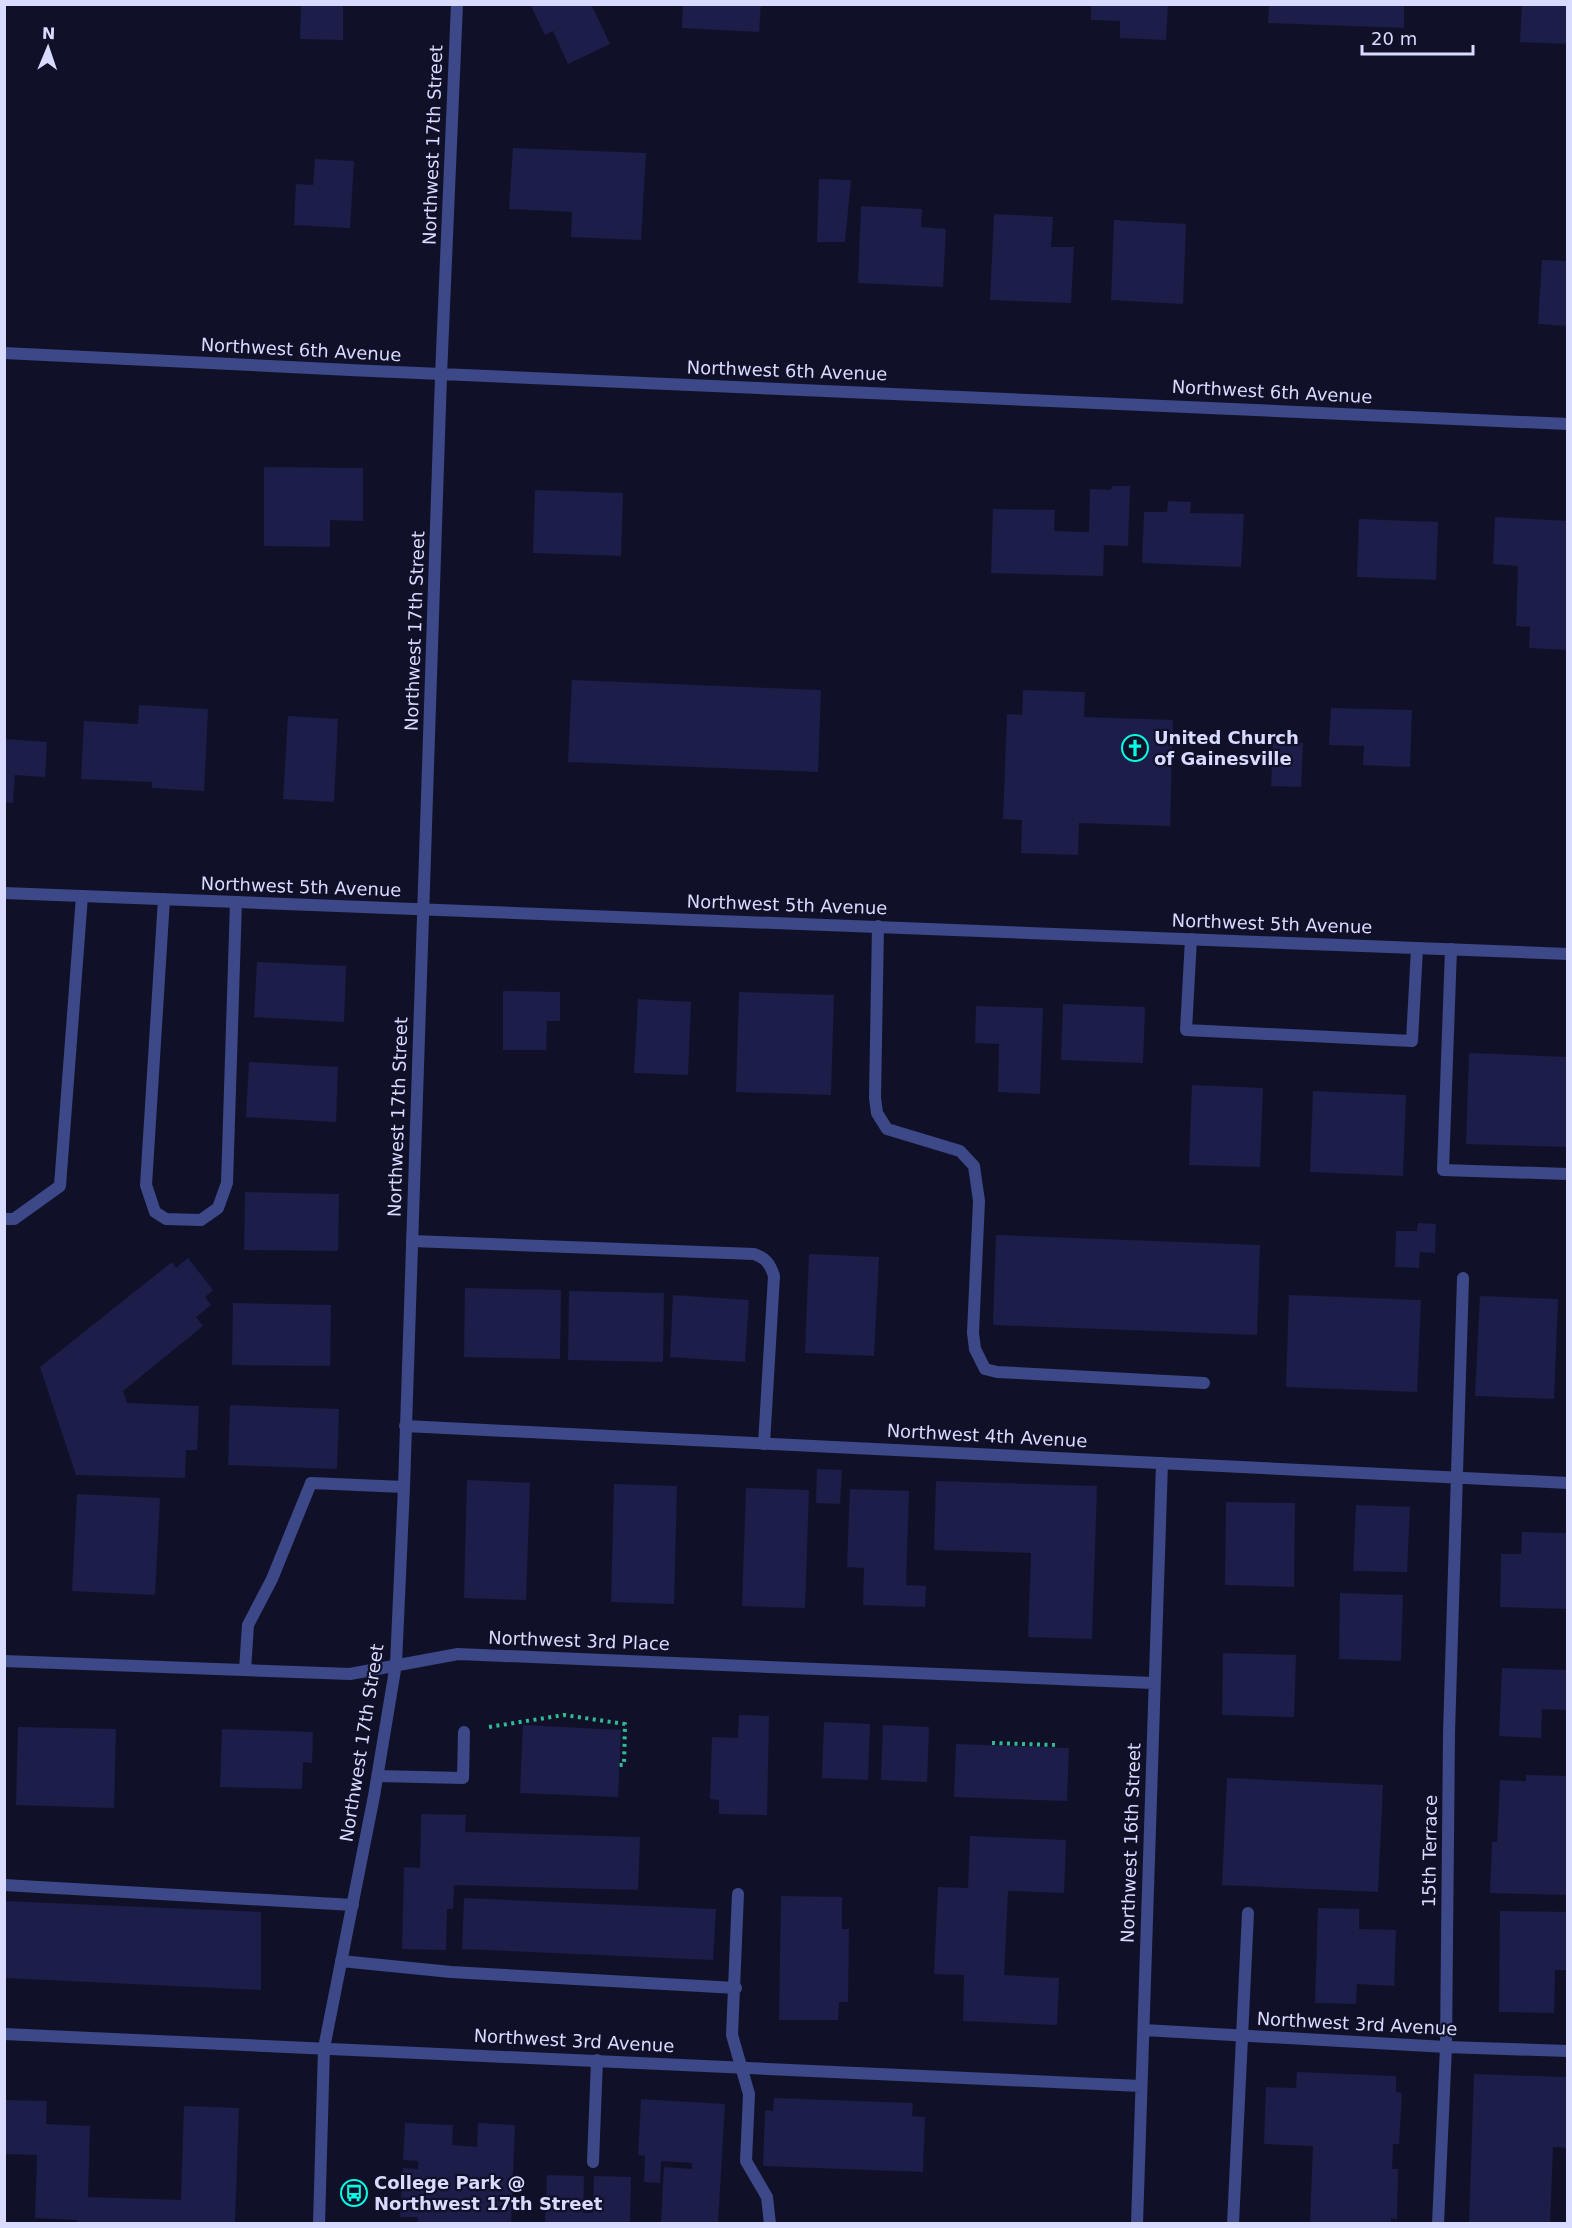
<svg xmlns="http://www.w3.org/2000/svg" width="1572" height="2228" font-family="'DejaVu Sans',sans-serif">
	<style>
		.building { fill: #1c1d49 }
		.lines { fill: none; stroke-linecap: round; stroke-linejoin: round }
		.path { stroke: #31ba95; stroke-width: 4; stroke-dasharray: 3 4.5; stroke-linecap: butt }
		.lane { stroke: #3c4887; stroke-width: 12 }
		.street { stroke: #3c4887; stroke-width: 12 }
		.labels { text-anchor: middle; stroke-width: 4.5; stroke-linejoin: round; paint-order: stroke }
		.street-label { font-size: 18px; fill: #d8dbff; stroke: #101128 }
		.poi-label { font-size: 18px; font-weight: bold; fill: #d8dbff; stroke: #101128; text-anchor: start }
	</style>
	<rect width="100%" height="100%" fill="#101128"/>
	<path class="building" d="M 301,4 L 343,4 L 343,40 L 300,39 Z
		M 530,4 L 591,4 L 610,44 L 568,64 L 553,31 L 545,35 Z
		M 683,4 L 761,4 L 759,32 L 682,28 Z
		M 1091,4 L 1168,4 L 1166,40 L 1120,38 L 1120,21 L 1091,20 Z
		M 1269,4 L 1404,4 L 1404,28 L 1268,23 Z
		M 1522,4 L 1568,4 L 1568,44 L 1520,42 Z
		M 513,148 L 646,153 L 641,240 L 571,237 L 572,212 L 509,209 Z
		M 315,159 L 354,161 L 350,228 L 294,225 L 296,184 L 313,185 Z
		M 819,179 L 851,180 L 845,242 L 817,242 Z
		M 861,206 L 922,209 L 921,227 L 946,229 L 943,287 L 858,283 Z
		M 994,214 L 1053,217 L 1051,247 L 1074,247 L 1071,303 L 990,300 Z
		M 1114,220 L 1186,224 L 1183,304 L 1111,300 Z
		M 1542,260 L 1568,261 L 1568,326 L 1538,324 Z
		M 264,467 L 363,468 L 363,521 L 330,520 L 330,547 L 264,546 Z
		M 1112,486 L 1130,486 L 1128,546 L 1104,545 L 1103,576 L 991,573 L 993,509 L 1055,510 L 1054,531 L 1089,532 L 1090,489 L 1111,490 Z
		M 535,490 L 623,493 L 621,556 L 533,553 Z
		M 1168,501 L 1191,502 L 1190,513 L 1244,514 L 1241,567 L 1142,563 L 1144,512 L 1167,512 Z
		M 1495,517 L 1568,521 L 1568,650 L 1529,648 L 1530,627 L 1516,626 L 1518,566 L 1493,564 Z
		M 1359,519 L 1438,522 L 1436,580 L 1357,577 Z
		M 572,680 L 821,690 L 818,772 L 568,762 Z
		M 1023,690 L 1085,692 L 1084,717 L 1173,720 L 1170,826 L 1079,823 L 1078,855 L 1021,853 L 1022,820 L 1003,819 L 1007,714 L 1022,715 Z
		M 139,705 L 208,709 L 204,791 L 152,788 L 152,782 L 81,779 L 84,721 L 138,724 Z
		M 1331,708 L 1412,710 L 1410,767 L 1363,765 L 1364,746 L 1329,745 Z
		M 288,716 L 338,719 L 334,802 L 283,799 Z
		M 4,739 L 47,742 L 45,777 L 15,775 L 13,803 L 4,802 Z
		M 1273,741 L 1303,743 L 1301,787 L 1271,786 Z
		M 257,962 L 346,966 L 344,1022 L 254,1017 Z
		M 503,991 L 560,992 L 560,1021 L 547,1021 L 546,1050 L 503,1050 Z
		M 739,992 L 834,995 L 831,1095 L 736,1092 Z
		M 638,999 L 691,1002 L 688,1075 L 634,1073 Z
		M 1063,1004 L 1145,1007 L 1143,1063 L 1061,1060 Z
		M 976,1006 L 1043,1008 L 1040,1094 L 998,1092 L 999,1044 L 975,1043 Z
		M 1469,1053 L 1568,1057 L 1568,1147 L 1466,1144 Z
		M 249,1062 L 338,1067 L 336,1122 L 246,1117 Z
		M 1192,1085 L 1263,1088 L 1260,1167 L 1189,1165 Z
		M 1313,1091 L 1406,1095 L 1403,1176 L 1310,1172 Z
		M 245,1192 L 339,1194 L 338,1251 L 244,1250 Z
		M 1418,1223 L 1436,1224 L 1435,1253 L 1420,1252 L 1419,1268 L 1395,1267 L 1396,1231 L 1417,1231 Z
		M 996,1235 L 1260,1245 L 1257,1335 L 993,1325 Z
		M 809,1254 L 879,1257 L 874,1356 L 805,1353 Z
		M 188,1258 L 213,1290 L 205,1297 L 211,1305 L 196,1317 L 203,1326 L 123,1391 L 127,1403 L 199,1406 L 197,1450 L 186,1450 L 185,1478 L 76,1475 L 40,1367 L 172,1262 L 176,1268 Z
		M 465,1288 L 561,1290 L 560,1359 L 464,1357 Z
		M 569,1291 L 664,1293 L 663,1362 L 568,1360 Z
		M 673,1295 L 749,1300 L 745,1362 L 670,1357 Z
		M 1289,1295 L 1421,1300 L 1417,1392 L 1286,1387 Z
		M 1480,1296 L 1558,1299 L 1554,1399 L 1475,1396 Z
		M 233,1303 L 331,1305 L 330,1366 L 232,1365 Z
		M 230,1405 L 339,1409 L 337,1469 L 228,1465 Z
		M 817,1469 L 842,1470 L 840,1504 L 816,1503 Z
		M 467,1480 L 530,1483 L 526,1600 L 464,1598 Z
		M 936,1481 L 1097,1486 L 1092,1639 L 1028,1637 L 1031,1553 L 934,1550 Z
		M 614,1484 L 677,1486 L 674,1604 L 611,1602 Z
		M 746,1488 L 809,1490 L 805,1608 L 742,1606 Z
		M 850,1489 L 909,1491 L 906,1585 L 926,1586 L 925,1607 L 863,1605 L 864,1568 L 847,1567 Z
		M 77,1494 L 160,1498 L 155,1595 L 72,1591 Z
		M 1226,1502 L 1295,1503 L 1294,1587 L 1225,1585 Z
		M 1356,1505 L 1410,1507 L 1407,1572 L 1353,1571 Z
		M 1522,1532 L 1568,1533 L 1568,1609 L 1500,1607 L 1501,1554 L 1521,1554 Z
		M 1340,1593 L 1403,1595 L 1401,1661 L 1339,1659 Z
		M 1223,1653 L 1296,1655 L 1294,1717 L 1222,1715 Z
		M 1502,1668 L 1568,1670 L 1568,1710 L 1542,1709 L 1541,1738 L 1499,1736 Z
		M 739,1715 L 769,1716 L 767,1815 L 719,1814 L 719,1800 L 710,1799 L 712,1737 L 738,1738 Z
		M 824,1722 L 870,1724 L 868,1780 L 822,1778 Z
		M 523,1725 L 621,1730 L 618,1797 L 520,1793 Z
		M 883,1725 L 929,1727 L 927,1782 L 881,1780 Z
		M 18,1727 L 116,1729 L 114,1808 L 16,1805 Z
		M 222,1729 L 313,1732 L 312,1763 L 303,1762 L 302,1789 L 220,1787 Z
		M 956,1744 L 1069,1748 L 1067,1801 L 954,1797 Z
		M 1526,1775 L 1568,1776 L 1568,1895 L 1490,1893 L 1492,1842 L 1497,1842 L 1500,1780 L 1526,1781 Z
		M 1227,1778 L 1383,1785 L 1378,1892 L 1222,1885 Z
		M 421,1814 L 466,1815 L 465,1832 L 640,1837 L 638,1890 L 454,1885 L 453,1909 L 447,1909 L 446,1950 L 402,1949 L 404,1867 L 420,1868 Z
		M 970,1836 L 1066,1840 L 1064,1893 L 1008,1891 L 1004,1975 L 1059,1978 L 1057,2025 L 963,2021 L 964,1975 L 934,1974 L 938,1887 L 968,1888 Z
		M 781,1896 L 842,1897 L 842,1929 L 849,1929 L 848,2002 L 839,2002 L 838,2020 L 779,2020 Z
		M 464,1898 L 716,1909 L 713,1960 L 462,1949 Z
		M 4,1901 L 261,1912 L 261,1990 L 4,1978 Z
		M 1318,1908 L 1359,1909 L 1359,1929 L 1396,1930 L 1394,1986 L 1357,1984 L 1356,2004 L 1315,2003 Z
		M 1500,1911 L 1568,1912 L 1568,1970 L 1555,1970 L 1554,2013 L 1499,2012 Z
		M 1297,2072 L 1396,2076 L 1396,2092 L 1402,2093 L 1399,2144 L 1393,2144 L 1392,2169 L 1398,2169 L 1397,2220 L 1391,2218 L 1391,2224 L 1310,2224 L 1313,2146 L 1264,2144 L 1266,2087 L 1296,2088 Z
		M 1474,2074 L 1568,2077 L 1568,2148 L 1553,2147 L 1550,2224 L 1469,2224 Z
		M 774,2098 L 913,2103 L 912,2116 L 925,2117 L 923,2172 L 763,2166 L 765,2110 L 773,2111 Z
		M 641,2099 L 725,2104 L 718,2224 L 661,2224 L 664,2167 L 692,2169 L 692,2163 L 661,2161 L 660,2183 L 644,2182 L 645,2156 L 638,2155 Z
		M 4,2100 L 47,2101 L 46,2124 L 90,2126 L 88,2197 L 181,2200 L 184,2106 L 239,2108 L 235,2223 L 77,2224 L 77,2220 L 35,2218 L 37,2155 L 4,2154 Z
		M 405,2123 L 453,2125 L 452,2145 L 477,2147 L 478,2123 L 515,2125 L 511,2224 L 417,2224 L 418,2217 L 400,2217 L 403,2168 L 418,2169 L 418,2161 L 403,2160 Z
		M 547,2175 L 584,2176 L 583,2213 L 593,2213 L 594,2176 L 631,2177 L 630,2224 L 545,2224 Z"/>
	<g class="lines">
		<path class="path" d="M 489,1727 L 564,1715 L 625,1724 L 624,1765 L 619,1765
			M 992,1743 L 1056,1745"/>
		<path class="lane" d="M 164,899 L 146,1185 L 155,1212 L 166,1219 L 201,1220 L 218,1208 L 227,1183 L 236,902
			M 878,926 L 875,1098 L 877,1113 L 887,1129 L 960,1151 L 974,1166 L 979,1201 L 973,1333 L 975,1349 L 985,1369 L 997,1372 L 1204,1383
			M 1191,939 L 1186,1030 L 1412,1041 L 1417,948
			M 1451,949 L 1443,1170 L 1568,1174
			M 4,1219 L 14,1219 L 60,1186 L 82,896
			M 412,1241 L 754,1254 C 766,1258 770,1264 774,1276 L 764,1444
			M 245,1670 L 248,1625 L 272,1579 L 311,1483 L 404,1487
			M 378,1776 L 463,1778 L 464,1732
			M 4,1885 L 353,1905
			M 738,1894 L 732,2035 L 749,2094 L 746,2161 L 767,2197 L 770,2224
			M 341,1961 L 451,1972 L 736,1988
			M 593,2162 L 597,2060
			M 1233,2224 L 1248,1913"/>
		<path class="street" d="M 4,353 C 525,380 1046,399 1568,424
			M 4,893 L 1568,954
			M 405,1426 L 1568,1483
			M 4,1661 L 350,1674 L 458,1654 L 1153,1683
			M 1144,2030 L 1446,2047 L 1568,2051
			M 4,2034 L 1141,2086
			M 319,2224 L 324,2048 L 374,1796 L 396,1664 L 404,1487 L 441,376 L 457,4
			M 1137,2224 L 1162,1463
			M 1438,2224 L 1446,2047 L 1449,1733 L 1463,1278"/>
	</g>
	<defs>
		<symbol id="church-ring" viewBox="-11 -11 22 22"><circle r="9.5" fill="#101128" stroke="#05fde2" stroke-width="1.5"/><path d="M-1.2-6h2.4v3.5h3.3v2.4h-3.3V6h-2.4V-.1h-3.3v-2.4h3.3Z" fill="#05fde2"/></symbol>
		<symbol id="bus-ring" viewBox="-11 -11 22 22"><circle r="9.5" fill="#101128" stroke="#05fde2" stroke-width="1.5"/><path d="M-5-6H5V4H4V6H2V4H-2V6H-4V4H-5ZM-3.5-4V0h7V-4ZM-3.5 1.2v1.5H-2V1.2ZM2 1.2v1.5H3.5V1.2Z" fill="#05fde2"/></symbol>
	</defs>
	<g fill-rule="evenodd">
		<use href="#church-ring" x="1120" y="733" width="30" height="30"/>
		<use href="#bus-ring" x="339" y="2178" width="30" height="30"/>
	</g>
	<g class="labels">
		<g class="street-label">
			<text transform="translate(433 145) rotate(-88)" y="6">Northwest 17th Street</text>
			<text transform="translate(301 350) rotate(3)" y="6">Northwest 6th Avenue</text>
			<text transform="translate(787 371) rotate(2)" y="6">Northwest 6th Avenue</text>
			<text transform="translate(1272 392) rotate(3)" y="6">Northwest 6th Avenue</text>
			<text transform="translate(415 631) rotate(-88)" y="6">Northwest 17th Street</text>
			<text transform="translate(301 887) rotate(2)" y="6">Northwest 5th Avenue</text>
			<text transform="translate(787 905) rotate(2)" y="6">Northwest 5th Avenue</text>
			<text transform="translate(1272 924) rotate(2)" y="6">Northwest 5th Avenue</text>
			<text transform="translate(398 1117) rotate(-88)" y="6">Northwest 17th Street</text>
			<text transform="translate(987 1436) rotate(3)" y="6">Northwest 4th Avenue</text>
			<text transform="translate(579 1641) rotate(2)" y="6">Northwest 3rd Place</text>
			<text transform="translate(362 1743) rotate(-81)" y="6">Northwest 17th Street</text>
			<text transform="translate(1131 1843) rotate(-88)" y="6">Northwest 16th Street</text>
			<text transform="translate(1430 1851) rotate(-89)" y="6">15th Terrace</text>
			<text transform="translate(1357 2024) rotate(3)" y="6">Northwest 3rd Avenue</text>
			<text transform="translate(574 2041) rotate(3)" y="6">Northwest 3rd Avenue</text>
		</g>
		<g class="poi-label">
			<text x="1154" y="744">United Church<tspan x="1154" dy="21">of Gainesville</tspan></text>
			<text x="374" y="2189">College Park @<tspan x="374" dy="21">Northwest 17th Street</tspan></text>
		</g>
	</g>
	<rect width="1572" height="2228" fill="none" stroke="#d8dbff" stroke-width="12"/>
	<g transform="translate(48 48) rotate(2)" stroke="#101128" stroke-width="4.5" paint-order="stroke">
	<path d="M0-4.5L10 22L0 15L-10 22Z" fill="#d8dbff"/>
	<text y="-9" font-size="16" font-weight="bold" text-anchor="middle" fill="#d8dbff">N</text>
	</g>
	<path d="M1362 45v9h111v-9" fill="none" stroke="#d8dbff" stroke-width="3"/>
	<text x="1371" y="45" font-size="18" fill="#d8dbff" stroke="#101128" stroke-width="4.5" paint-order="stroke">20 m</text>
</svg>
